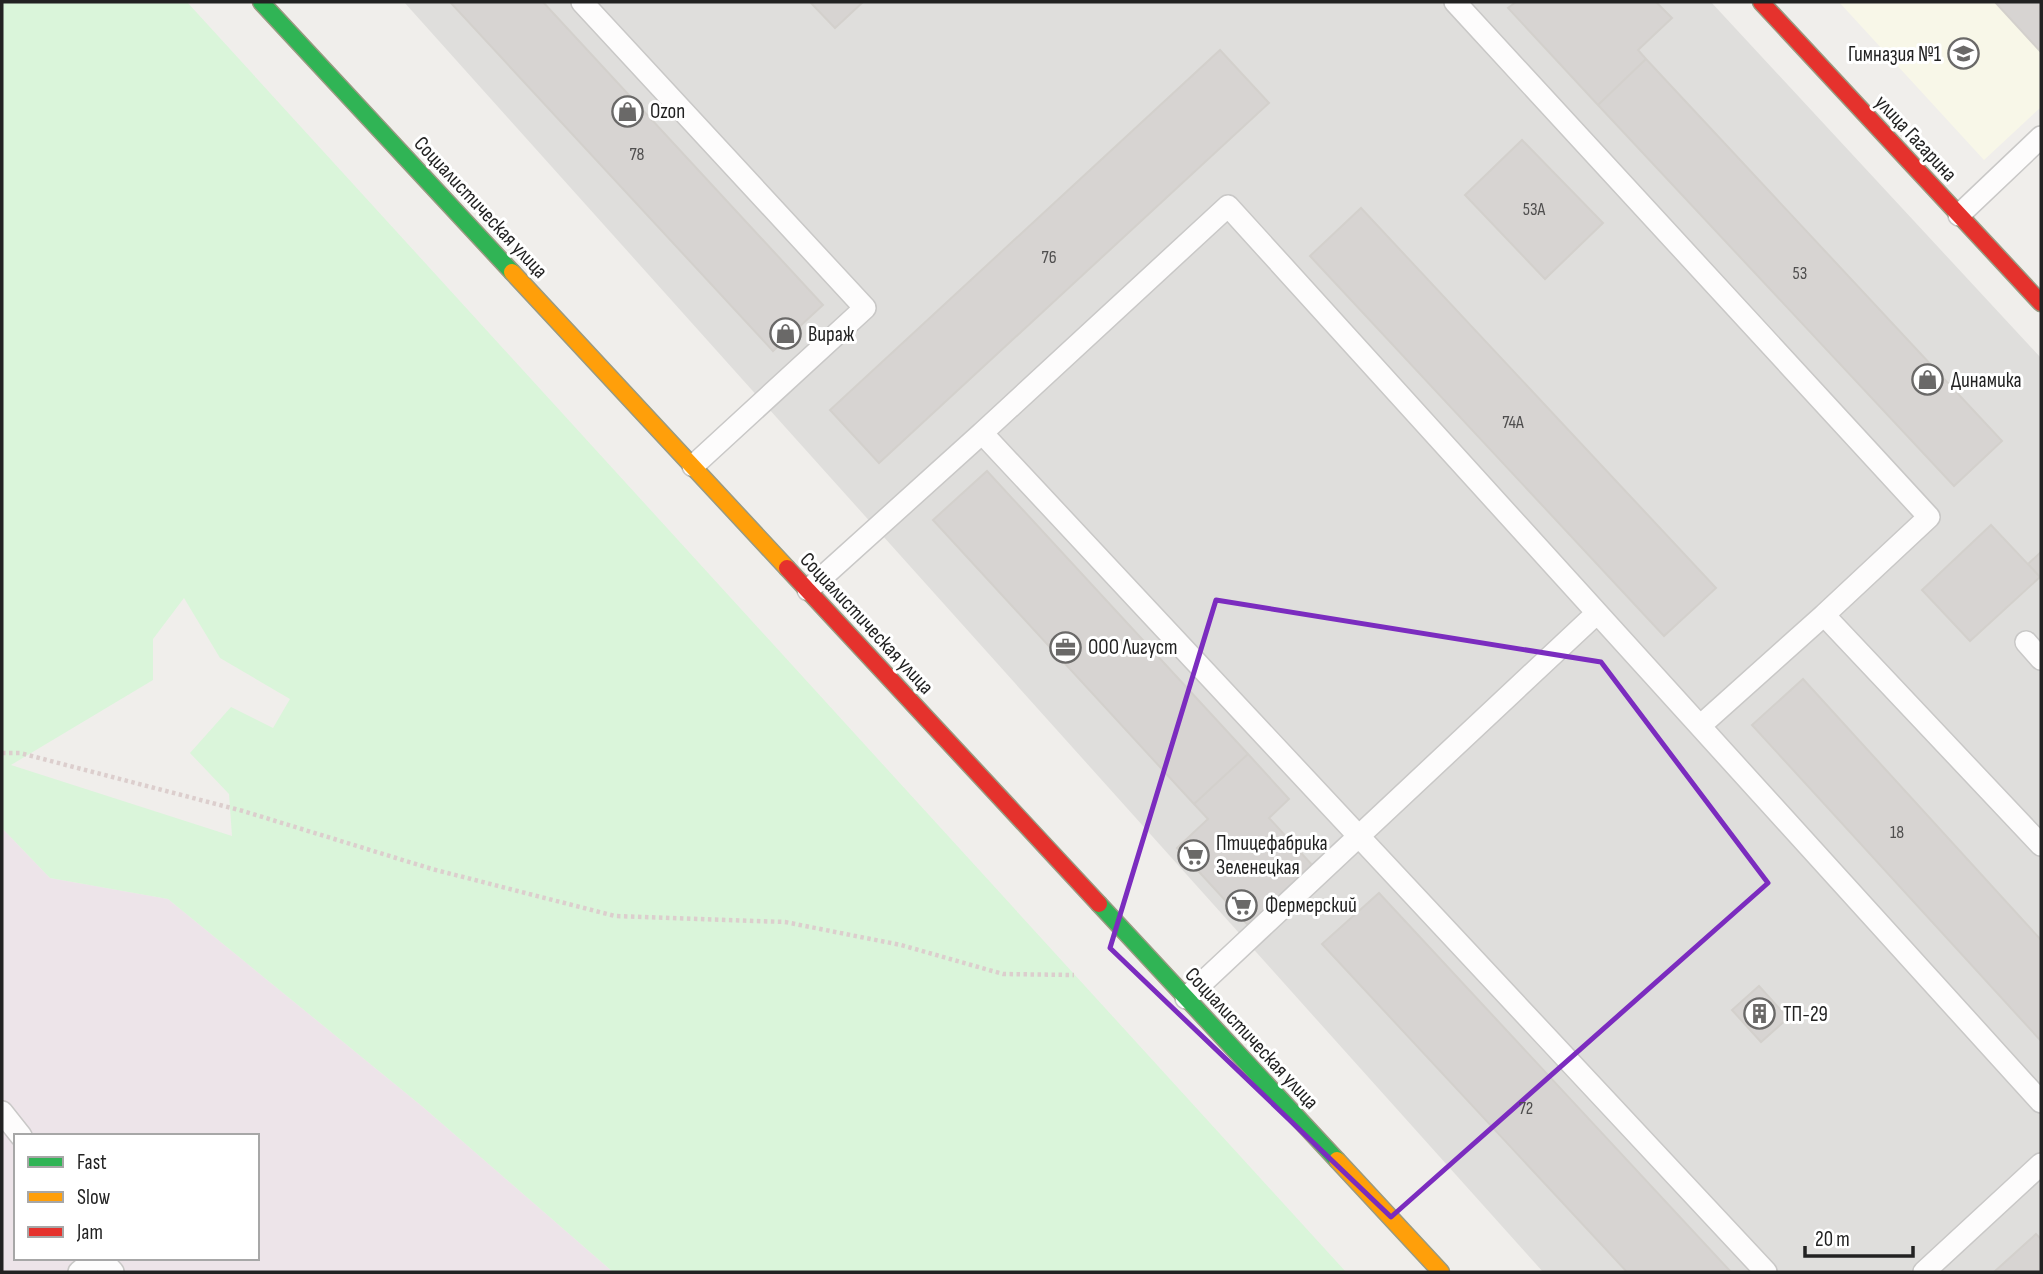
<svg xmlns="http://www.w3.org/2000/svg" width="2043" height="1274" font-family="'Sofia Sans Condensed',sans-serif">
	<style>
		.residential { fill: #dfdedc }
		.industrial { fill: #ede4e9; fill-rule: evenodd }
		.education { fill: #f8f7e8 }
		.park { fill: #daf5da; fill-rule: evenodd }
		.building { fill: #d7d4d2; stroke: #d3d0cc; stroke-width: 2 }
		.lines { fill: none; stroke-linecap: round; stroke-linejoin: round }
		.lane-casing { stroke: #c9c8c7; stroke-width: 24 }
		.fast-casing { stroke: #999a82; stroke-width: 19 }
		.slow-casing { stroke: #999a82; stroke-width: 19 }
		.jam-casing { stroke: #999a82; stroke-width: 19 }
		.path { stroke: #dccecd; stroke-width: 4.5; stroke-dasharray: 3.5 3.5; stroke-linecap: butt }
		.lane { stroke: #fdfcfc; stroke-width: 21 }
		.fast { stroke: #30b455; stroke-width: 16 }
		.slow { stroke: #ff9f0a; stroke-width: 16 }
		.jam { stroke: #e5322d; stroke-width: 16 }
		.marked { fill: none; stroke: #7b2cbf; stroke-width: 5; stroke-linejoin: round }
		.labels { text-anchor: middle; stroke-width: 6; stroke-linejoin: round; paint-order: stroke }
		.number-label { font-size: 18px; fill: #4f4e4e }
		.poi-label { font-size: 21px; fill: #222; stroke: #fff; text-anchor: start }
		.street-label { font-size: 21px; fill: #222; stroke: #fff }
	</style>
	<rect width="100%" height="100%" fill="#f0eeeb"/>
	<path class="residential" d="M 404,2 L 1711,2 L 2041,358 L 2041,1272 L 1543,1272 Z"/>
	<path class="industrial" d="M 2,828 L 50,878 L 168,899 L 423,1107 L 613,1272 L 2,1272 ZM 16,1136 L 257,1136 L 257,1258 L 16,1258 Z"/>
	<path class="education" d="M 1839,2 L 2041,2 L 2041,107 L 1984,160 Z"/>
	<path class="park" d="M 2,2 L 187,2 L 1346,1272 L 613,1272 L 423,1107 L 168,899 L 50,878 L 2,828 ZM 184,598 L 220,658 L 290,699 L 273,728 L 231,707 L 190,753 L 229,794 L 232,836 L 11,765 L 153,680 L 153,639 Z"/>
	<path class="building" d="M 450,2 L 543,2 L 823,305 L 773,351 Z
		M 810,2 L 863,2 L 835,28 Z
		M 1516,2 L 1656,2 L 1672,18 L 1638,50 L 1646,59 L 1598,105 L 1508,8 Z
		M 1995,2 L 2041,2 L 2041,50 L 2040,51 Z
		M 1220,50 L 1269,103 L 879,463 L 830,410 Z
		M 1646,59 L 2002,441 L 1954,486 L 1598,105 Z
		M 1522,140 L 1603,223 L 1545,279 L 1465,195 Z
		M 1361,208 L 1716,588 L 1664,636 L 1310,256 Z
		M 987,471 L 1248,754 L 1194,804 L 933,520 Z
		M 1991,525 L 2040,577 L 1970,641 L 1922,590 Z
		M 2041,552 L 2041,578 L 2028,564 Z
		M 1803,679 L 2041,940 L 2041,1041 L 1752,725 Z
		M 1248,754 L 1289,799 L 1269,818 L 1313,866 L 1248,925 L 1177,848 L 1208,819 L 1194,804 Z
		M 1379,893 L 1731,1272 L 1627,1272 L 1322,944 Z
		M 1759,986 L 1788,1018 L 1761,1042 L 1732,1010 Z
		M 2036,1234 L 2041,1239 L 2041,1272 L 1994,1272 Z"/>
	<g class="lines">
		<defs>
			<path id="lane" d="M 582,2 L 865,308 L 693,466
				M 1455,2 L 1929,517 L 1824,615
				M 1959,215 L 2041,137
				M 808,590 L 982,433
				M 2026,642 L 2041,659
				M 1700,726 L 1824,615 L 2041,845
				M 1186,998 L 1597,613
				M 2,1112 L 21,1136
				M 100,1258 L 113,1272
				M 79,1272 L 96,1258
				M 1766,1272 L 982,433 L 1228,206 L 2041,1102
				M 1924,1272 L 2041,1164"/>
			<path id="fast" d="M 261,2 L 512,272
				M 1099,904 L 1337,1160"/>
			<path id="slow" d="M 512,272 L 787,568
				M 1337,1160 L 1441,1272"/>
			<path id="jam" d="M 1761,2 L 2041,303
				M 787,568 L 1099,904"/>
		</defs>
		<use href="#lane" class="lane-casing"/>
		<use href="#fast" class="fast-casing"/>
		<use href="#slow" class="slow-casing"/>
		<use href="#jam" class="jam-casing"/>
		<path class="path" d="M 2,753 L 20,753 L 243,811 L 432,869 L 615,916 L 785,922 L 901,945 L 1003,974 L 1074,975"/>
		<use href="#lane" class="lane"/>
		<use href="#fast" class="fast"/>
		<use href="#slow" class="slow"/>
		<use href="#jam" class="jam"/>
	</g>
	<path class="marked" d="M 1216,600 L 1601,662 L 1768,883 L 1391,1217 L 1110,948 Z"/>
	<defs>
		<symbol id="school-ring" viewBox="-11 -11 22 22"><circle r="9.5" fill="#fff" stroke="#6a6968" stroke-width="1.5"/><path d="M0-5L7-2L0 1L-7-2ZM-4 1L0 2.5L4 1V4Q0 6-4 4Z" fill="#6a6968"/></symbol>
		<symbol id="shop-ring" viewBox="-11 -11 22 22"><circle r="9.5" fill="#fff" stroke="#6a6968" stroke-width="1.5"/><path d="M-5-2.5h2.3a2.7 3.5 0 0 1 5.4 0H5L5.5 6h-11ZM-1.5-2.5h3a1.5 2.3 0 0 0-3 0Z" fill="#6a6968"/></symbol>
		<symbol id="office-ring" viewBox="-11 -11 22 22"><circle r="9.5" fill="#fff" stroke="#6a6968" stroke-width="1.5"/><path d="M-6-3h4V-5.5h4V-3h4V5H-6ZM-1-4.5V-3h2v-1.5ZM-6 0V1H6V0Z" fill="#6a6968"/></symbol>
		<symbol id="supermarket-ring" viewBox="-11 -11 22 22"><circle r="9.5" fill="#fff" stroke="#6a6968" stroke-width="1.5"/><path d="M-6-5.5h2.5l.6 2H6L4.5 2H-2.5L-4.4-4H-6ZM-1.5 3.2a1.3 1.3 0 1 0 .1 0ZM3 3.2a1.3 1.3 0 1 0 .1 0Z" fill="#6a6968"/></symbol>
		<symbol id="building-ring" viewBox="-11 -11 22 22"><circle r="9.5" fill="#fff" stroke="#6a6968" stroke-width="1.5"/><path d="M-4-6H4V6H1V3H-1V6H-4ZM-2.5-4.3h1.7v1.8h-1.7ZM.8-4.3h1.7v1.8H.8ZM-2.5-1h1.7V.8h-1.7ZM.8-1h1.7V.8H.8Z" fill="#6a6968"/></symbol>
	</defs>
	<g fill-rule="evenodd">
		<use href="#school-ring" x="1946" y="36" width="35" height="35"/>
		<use href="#shop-ring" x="610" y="94" width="35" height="35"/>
		<use href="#shop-ring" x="768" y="316" width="35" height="35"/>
		<use href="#shop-ring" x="1910" y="362" width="35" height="35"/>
		<use href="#office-ring" x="1048" y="630" width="35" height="35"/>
		<use href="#supermarket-ring" x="1176" y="838" width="35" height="35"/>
		<use href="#supermarket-ring" x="1224" y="888" width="35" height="35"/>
		<use href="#building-ring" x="1742" y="996" width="35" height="35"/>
	</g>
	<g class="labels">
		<g class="number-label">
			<text x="637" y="160">78</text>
			<text x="1534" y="215">53А</text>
			<text x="1049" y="263">76</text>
			<text x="1800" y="279">53</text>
			<text x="1513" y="428">74А</text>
			<text x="1897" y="838">18</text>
			<text x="1526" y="1114">72</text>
		</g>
		<g class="poi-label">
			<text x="1941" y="61" text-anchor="end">Гимназия №1</text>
			<text x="650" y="118">Ozon</text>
			<text x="808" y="341">Вираж</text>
			<text x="1951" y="387">Динамика</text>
			<text x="1088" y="654">ООО Лигуст</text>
			<text x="1216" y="850">Птицефабрика<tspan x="1216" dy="24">Зеленецкая</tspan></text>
			<text x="1265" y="912">Фермерский</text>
			<text x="1783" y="1021">ТП-29</text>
		</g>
		<g class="street-label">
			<text transform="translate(1916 138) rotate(47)" y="7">улица Гагарина</text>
			<text transform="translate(481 207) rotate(47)" y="7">Социалистическая улица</text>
			<text transform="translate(867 623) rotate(47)" y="7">Социалистическая улица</text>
			<text transform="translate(1252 1038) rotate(47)" y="7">Социалистическая улица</text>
		</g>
	</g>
	<rect width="2043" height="1274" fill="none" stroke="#222222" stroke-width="7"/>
	<rect x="14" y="1134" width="245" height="126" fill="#ffffff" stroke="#a7a7a7" stroke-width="2"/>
	<rect x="28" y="1157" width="35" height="10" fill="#30b455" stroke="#a7a7a7" stroke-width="2"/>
	<text x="77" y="1169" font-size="21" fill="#222222">Fast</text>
	<rect x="28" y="1192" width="35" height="10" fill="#ff9f0a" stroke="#a7a7a7" stroke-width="2"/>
	<text x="77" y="1204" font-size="21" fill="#222222">Slow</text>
	<rect x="28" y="1227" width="35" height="10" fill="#e5322d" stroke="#a7a7a7" stroke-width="2"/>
	<text x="77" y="1239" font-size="21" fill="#222222">Jam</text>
	<path d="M1805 1246v10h108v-10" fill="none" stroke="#222222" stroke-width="3.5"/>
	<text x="1815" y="1246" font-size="21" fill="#222222" stroke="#ffffff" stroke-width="5" paint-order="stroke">20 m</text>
</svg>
